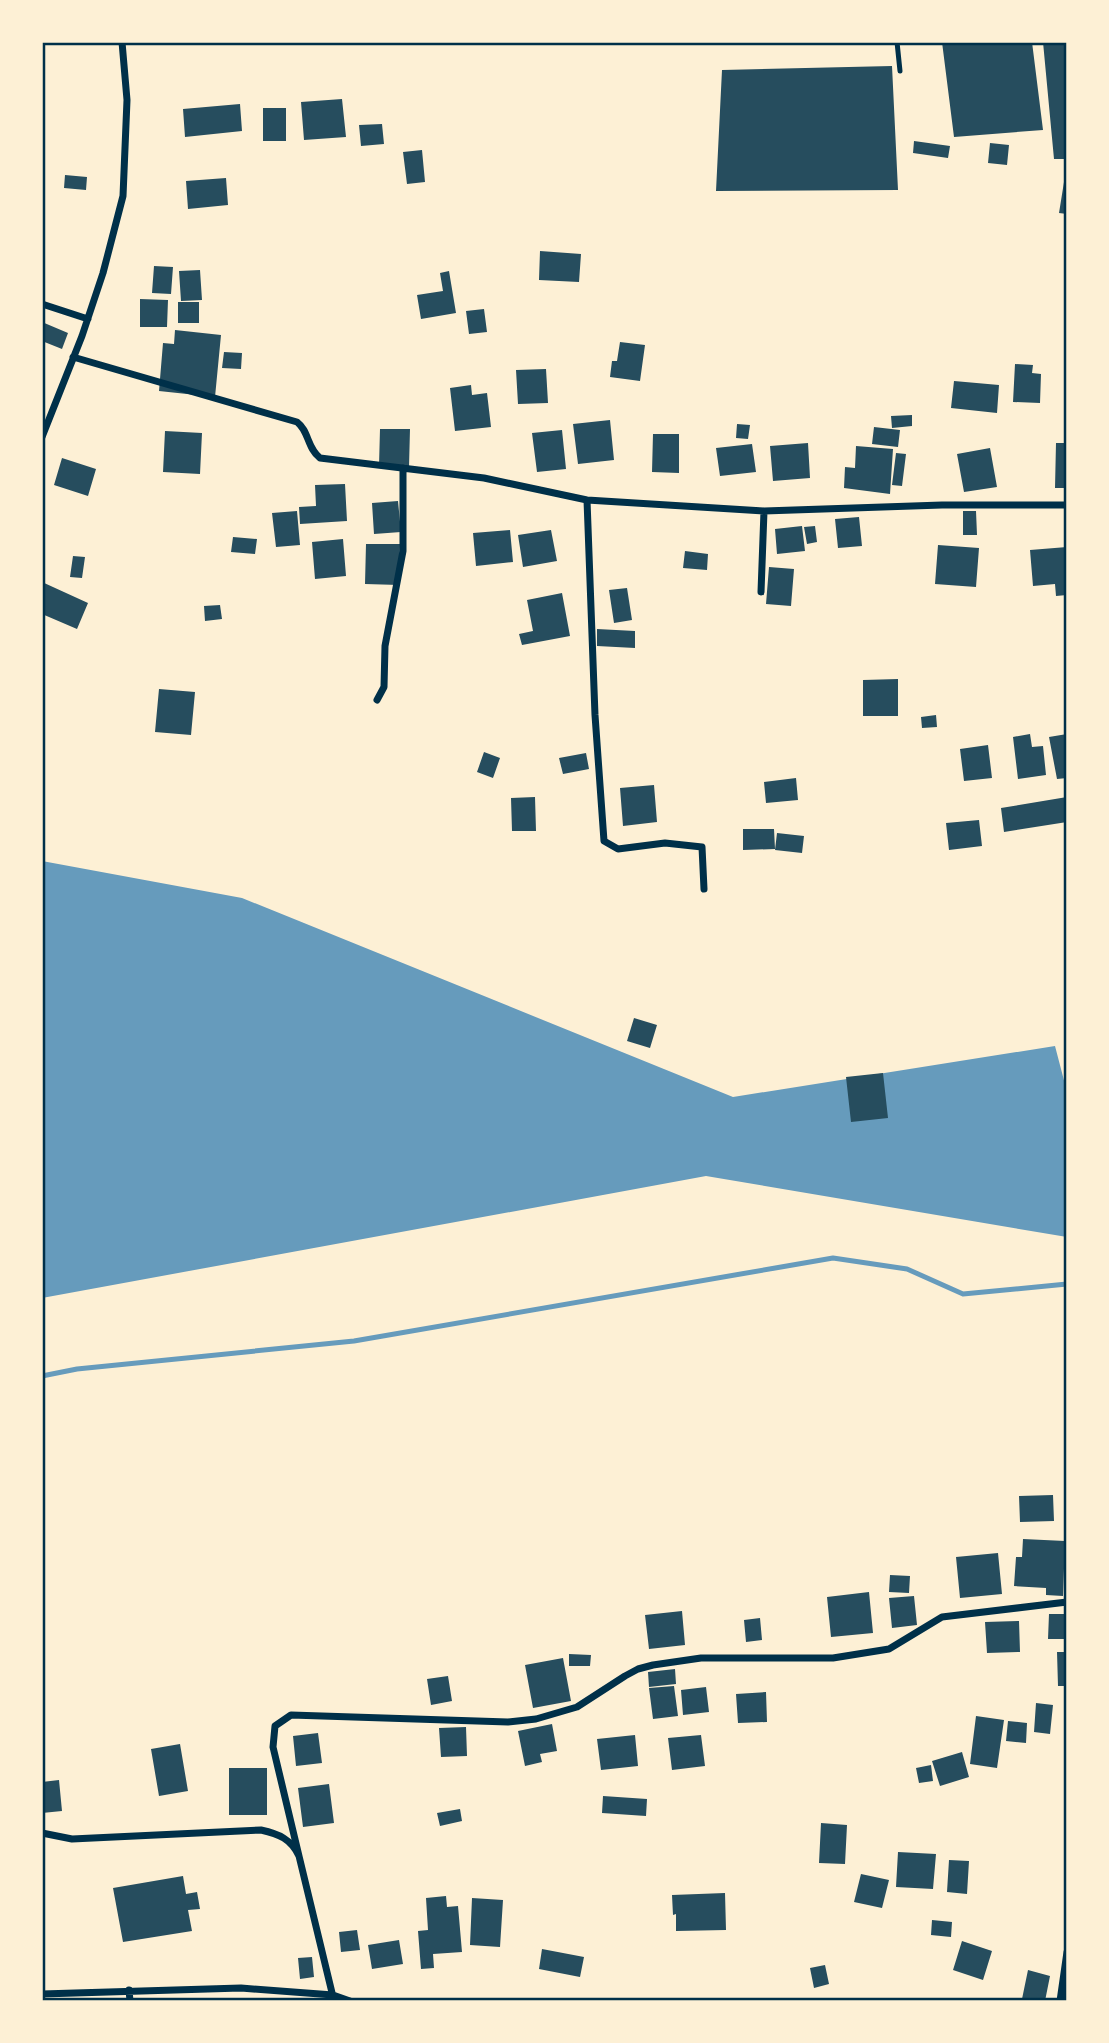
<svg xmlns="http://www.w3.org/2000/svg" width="1109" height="2043" font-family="'Noto Sans',sans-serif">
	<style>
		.water { fill: #669bbc }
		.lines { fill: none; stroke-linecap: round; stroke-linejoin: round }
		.stream { stroke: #669bbc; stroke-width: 5 }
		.building { fill: #264d5e }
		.service { stroke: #003049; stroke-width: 5 }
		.minor { stroke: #003049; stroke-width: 7 }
		.neatline { fill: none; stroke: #003049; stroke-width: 2.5 }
	</style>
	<rect width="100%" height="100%" fill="#fdf0d5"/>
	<path class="water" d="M 42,861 L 242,898 L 733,1097 L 1055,1046 L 1067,1092 L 1067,1237 L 706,1176 L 42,1298 Z"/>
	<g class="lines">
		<path class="stream" d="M 42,1376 L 77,1369 L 354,1341 L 833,1258 L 907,1269 L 963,1294 L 1067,1284"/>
	</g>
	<path class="building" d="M 942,42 L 1032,42 L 1043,130 L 954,137 Z
		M 1043,42 L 1067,42 L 1067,159 L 1054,159 Z
		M 892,66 L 898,190 L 716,191 L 722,70 Z
		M 342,99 L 346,137 L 304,140 L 301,102 Z
		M 240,104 L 242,131 L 185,137 L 183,109 Z
		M 263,108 L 286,108 L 286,141 L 263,141 Z
		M 382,124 L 384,144 L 361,146 L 359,125 Z
		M 914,141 L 950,146 L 948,158 L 913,153 Z
		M 990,143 L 1009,145 L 1007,165 L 988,163 Z
		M 422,150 L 425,182 L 407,184 L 403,152 Z
		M 65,175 L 87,177 L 86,190 L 64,188 Z
		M 226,178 L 228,205 L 188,209 L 186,181 Z
		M 1064,182 L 1067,182 L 1067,214 L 1059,213 Z
		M 540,251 L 581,254 L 579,282 L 539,280 Z
		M 154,266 L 173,267 L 171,294 L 152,293 Z
		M 200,270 L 202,300 L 181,301 L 179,271 Z
		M 449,271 L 456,313 L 421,319 L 417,295 L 443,291 L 440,273 Z
		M 140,299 L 168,300 L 167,327 L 140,327 Z
		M 178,302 L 199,302 L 199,323 L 178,323 Z
		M 484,309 L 487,332 L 469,334 L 466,311 Z
		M 42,322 L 68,333 L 62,349 L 42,341 Z
		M 175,330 L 221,335 L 215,397 L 159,391 L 163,343 L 174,344 Z
		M 620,342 L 645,345 L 640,381 L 610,377 L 612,361 L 617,361 Z
		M 224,352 L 242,353 L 241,369 L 222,368 Z
		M 1015,364 L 1033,365 L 1032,373 L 1041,374 L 1040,403 L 1013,402 Z
		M 546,369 L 548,403 L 518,404 L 516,370 Z
		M 954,381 L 999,385 L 997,413 L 951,408 Z
		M 471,385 L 472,395 L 487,393 L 491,427 L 455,431 L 450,388 Z
		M 912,415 L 912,426 L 892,428 L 891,416 Z
		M 610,420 L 614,460 L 578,464 L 573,424 Z
		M 737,424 L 750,425 L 748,439 L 736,438 Z
		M 874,427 L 900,430 L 898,447 L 872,444 Z
		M 380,429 L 410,429 L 409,467 L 379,466 Z
		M 562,430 L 566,469 L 537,472 L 532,433 Z
		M 165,431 L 202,433 L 200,474 L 163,472 Z
		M 653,434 L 679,434 L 679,473 L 652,472 Z
		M 808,443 L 810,478 L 773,481 L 770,446 Z
		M 1056,443 L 1067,443 L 1067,488 L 1055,488 Z
		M 752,444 L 756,472 L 720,476 L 716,448 Z
		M 856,446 L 893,449 L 890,494 L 844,488 L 845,467 L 855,468 Z
		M 990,448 L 997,487 L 964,492 L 957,454 Z
		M 896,453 L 906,454 L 902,486 L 892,485 Z
		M 62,458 L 96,469 L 88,496 L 54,485 Z
		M 345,484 L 347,521 L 300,524 L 299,507 L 316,506 L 315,485 Z
		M 398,501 L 401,532 L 374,534 L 372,503 Z
		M 297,511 L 300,545 L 276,547 L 272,513 Z
		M 963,511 L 976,511 L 977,535 L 963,535 Z
		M 859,517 L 862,546 L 838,548 L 835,519 Z
		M 802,526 L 805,551 L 777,554 L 775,529 Z
		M 815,526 L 817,542 L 807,544 L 804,527 Z
		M 510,530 L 513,562 L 476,566 L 473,533 Z
		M 551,530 L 557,561 L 523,567 L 518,535 Z
		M 233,537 L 257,539 L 255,554 L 231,552 Z
		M 343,539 L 346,576 L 315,579 L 312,542 Z
		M 366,544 L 400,544 L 399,585 L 365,584 Z
		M 938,545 L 979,548 L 976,587 L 935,584 Z
		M 1067,547 L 1067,595 L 1056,596 L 1055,584 L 1033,586 L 1030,550 Z
		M 685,551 L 708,554 L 707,570 L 683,568 Z
		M 73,556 L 85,557 L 82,578 L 70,577 Z
		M 769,567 L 794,569 L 791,606 L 766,604 Z
		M 42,582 L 88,603 L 77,629 L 42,614 Z
		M 627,588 L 632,620 L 614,623 L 609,590 Z
		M 562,593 L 570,636 L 522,645 L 519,634 L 533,631 L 527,600 Z
		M 220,605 L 222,619 L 205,621 L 204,606 Z
		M 597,629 L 635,631 L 635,648 L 597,646 Z
		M 898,679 L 898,716 L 863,716 L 863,680 Z
		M 159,689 L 195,692 L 191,735 L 155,732 Z
		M 936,715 L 937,727 L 922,728 L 921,717 Z
		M 1030,734 L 1032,747 L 1043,746 L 1046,775 L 1018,779 L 1013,737 Z
		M 1067,734 L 1067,778 L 1057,779 L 1049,737 Z
		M 988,745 L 992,778 L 964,781 L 960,749 Z
		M 484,752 L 500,758 L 493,778 L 477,772 Z
		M 586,753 L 589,769 L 563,774 L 559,758 Z
		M 796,778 L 798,800 L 766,803 L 764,782 Z
		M 654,785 L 657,822 L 623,826 L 620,788 Z
		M 535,797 L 536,831 L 512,831 L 511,798 Z
		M 1067,797 L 1067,822 L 1004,832 L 1001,808 Z
		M 979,820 L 982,846 L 949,850 L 946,823 Z
		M 743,829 L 774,829 L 775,849 L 743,850 Z
		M 777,833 L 804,836 L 802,853 L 775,850 Z
		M 634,1018 L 657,1025 L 650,1048 L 627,1041 Z
		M 883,1073 L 888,1118 L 851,1122 L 846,1077 Z
		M 1053,1495 L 1054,1521 L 1020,1522 L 1019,1496 Z
		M 1023,1539 L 1065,1541 L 1063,1596 L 1046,1595 L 1046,1588 L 1014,1586 L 1016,1557 L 1022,1557 Z
		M 998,1553 L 1002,1594 L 960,1598 L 956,1557 Z
		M 890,1575 L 910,1576 L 909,1593 L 889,1592 Z
		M 869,1592 L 873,1633 L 831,1637 L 827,1597 Z
		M 914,1596 L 917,1625 L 892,1628 L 889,1598 Z
		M 682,1611 L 685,1645 L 649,1649 L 645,1615 Z
		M 1049,1614 L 1067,1614 L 1067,1639 L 1048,1639 Z
		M 760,1618 L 762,1640 L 746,1642 L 744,1620 Z
		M 1019,1621 L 1020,1652 L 987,1653 L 985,1622 Z
		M 1057,1652 L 1067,1652 L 1067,1686 L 1058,1686 Z
		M 569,1654 L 591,1655 L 590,1666 L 569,1666 Z
		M 563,1658 L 571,1701 L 533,1708 L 525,1665 Z
		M 675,1669 L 676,1684 L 649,1687 L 648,1672 Z
		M 448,1676 L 452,1701 L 431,1705 L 427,1679 Z
		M 674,1686 L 678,1716 L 653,1719 L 649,1688 Z
		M 706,1687 L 709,1712 L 683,1715 L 681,1690 Z
		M 766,1692 L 767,1722 L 738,1723 L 736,1694 Z
		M 1036,1703 L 1053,1705 L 1050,1734 L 1034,1732 Z
		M 976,1716 L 1004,1720 L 997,1768 L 970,1764 Z
		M 1008,1721 L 1027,1723 L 1026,1743 L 1006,1741 Z
		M 552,1724 L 557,1751 L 540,1754 L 542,1762 L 525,1766 L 518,1731 Z
		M 466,1727 L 467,1756 L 441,1757 L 439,1728 Z
		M 318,1733 L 322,1763 L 296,1766 L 293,1736 Z
		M 635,1735 L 638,1766 L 601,1770 L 597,1739 Z
		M 701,1735 L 705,1766 L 672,1770 L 668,1738 Z
		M 180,1744 L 188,1791 L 159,1796 L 151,1749 Z
		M 962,1752 L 969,1777 L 940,1786 L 932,1761 Z
		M 931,1765 L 933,1781 L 919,1783 L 916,1768 Z
		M 229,1768 L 267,1768 L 267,1815 L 229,1815 Z
		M 59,1780 L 62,1811 L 42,1813 L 42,1782 Z
		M 329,1784 L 334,1823 L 303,1827 L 298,1788 Z
		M 603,1796 L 647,1799 L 646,1816 L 602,1813 Z
		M 460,1809 L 462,1821 L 440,1826 L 437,1813 Z
		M 821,1823 L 847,1825 L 845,1864 L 819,1863 Z
		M 898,1852 L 936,1854 L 933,1889 L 896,1887 Z
		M 949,1860 L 969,1861 L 967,1894 L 947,1892 Z
		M 861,1874 L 889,1880 L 882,1908 L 854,1902 Z
		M 183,1876 L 186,1894 L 197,1892 L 200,1909 L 188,1910 L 192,1931 L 123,1942 L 113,1888 Z
		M 725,1893 L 726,1930 L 676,1931 L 676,1914 L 673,1915 L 672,1895 Z
		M 446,1896 L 447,1907 L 458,1906 L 462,1952 L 433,1954 L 434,1968 L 421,1969 L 418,1931 L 428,1930 L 426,1898 Z
		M 472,1898 L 503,1900 L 500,1947 L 470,1945 Z
		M 932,1920 L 952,1922 L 951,1937 L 931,1935 Z
		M 357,1930 L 360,1950 L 341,1952 L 339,1932 Z
		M 399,1940 L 403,1964 L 372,1969 L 368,1945 Z
		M 962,1941 L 992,1951 L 983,1980 L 953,1970 Z
		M 542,1949 L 584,1957 L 580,1977 L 539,1969 Z
		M 312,1957 L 314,1977 L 300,1979 L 298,1958 Z
		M 825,1965 L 829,1984 L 814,1988 L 810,1968 Z
		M 1028,1970 L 1050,1976 L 1045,2001 L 1022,1999 Z"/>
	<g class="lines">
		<path class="service" d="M 897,42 L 900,71"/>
		<path class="minor" d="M 42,304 L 88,319
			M 73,357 L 297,422 C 309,431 307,448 320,458 L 484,478 L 587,500 L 764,511 L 942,505 L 1067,505
			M 42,437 L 82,336 L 103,273 L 123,196 L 127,100 L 122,42
			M 587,500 L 595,715 L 604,841 L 618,849 L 665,843 L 702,847 L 704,889
			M 761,592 L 764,511
			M 377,700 L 384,687 L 385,646 L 403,551 L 403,468
			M 42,1833 L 72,1839 L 261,1830 C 279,1834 291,1839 299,1856 L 334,2001
			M 299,1856 L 273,1747 L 275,1726 L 291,1715 L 508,1722 L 536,1719 L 577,1707 L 625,1676 L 638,1669 L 653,1665 L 701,1658 L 833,1658 L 889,1649 L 942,1617 L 1067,1602
			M 129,1990 L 130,2001
			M 42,1994 L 241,1988 L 333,1995 L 350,2001
			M 1060,2001 L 1067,1952"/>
	</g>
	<rect width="1109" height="2043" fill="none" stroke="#fdf0d5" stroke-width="88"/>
	<rect x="44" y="44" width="1021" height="1955" class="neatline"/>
</svg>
